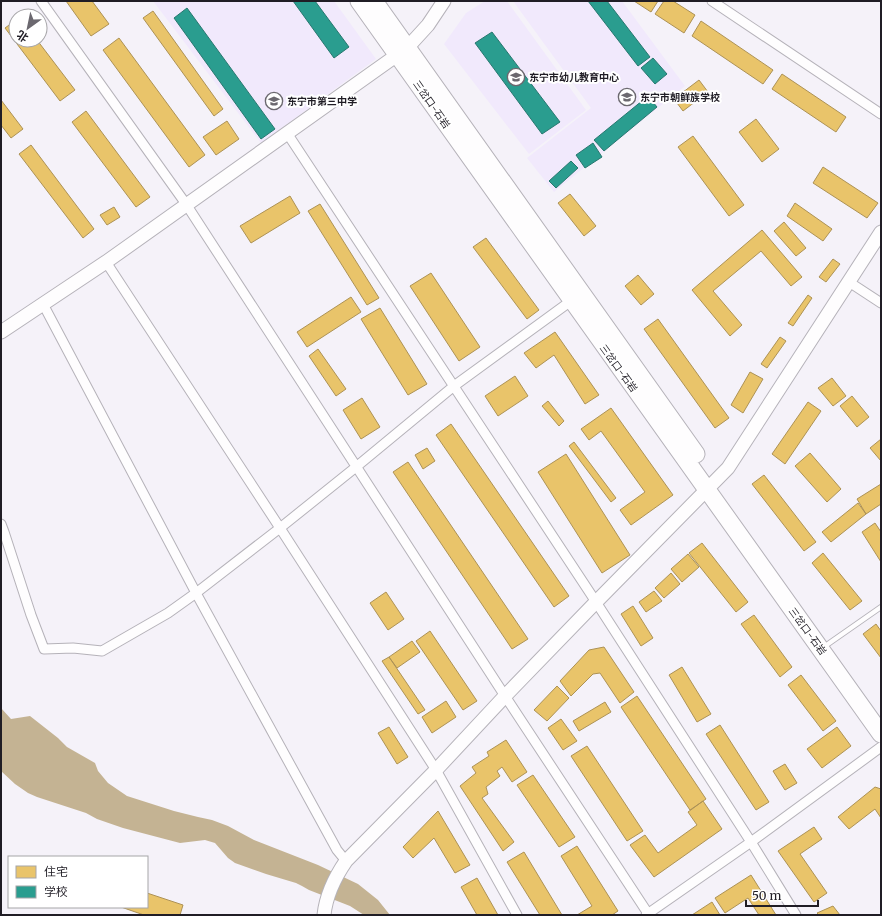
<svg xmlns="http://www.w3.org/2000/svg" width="882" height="916" font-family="Merriweather,'Noto Sans SC',serif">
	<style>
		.built { fill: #f1e9fc }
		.water { fill: #c4b393 }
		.homes { fill: #e9c46a; stroke: #ad9255 }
		.schools { fill: #2a9d8f; stroke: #27776f }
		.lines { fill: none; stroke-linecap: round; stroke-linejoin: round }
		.lane-casing { stroke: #b5b2b9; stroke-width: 6 }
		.street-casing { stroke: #b5b2b9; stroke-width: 11 }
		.secondary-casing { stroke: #b5b2b9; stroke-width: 15 }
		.highway-casing { stroke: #b5b2b9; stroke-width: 19 }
		.lane { stroke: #fefdfe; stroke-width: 4.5 }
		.street { stroke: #fefdfe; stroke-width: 9 }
		.secondary { stroke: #fefdfe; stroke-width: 13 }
		.highway { stroke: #fefdfe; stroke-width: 17 }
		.labels { text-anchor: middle; stroke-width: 4; stroke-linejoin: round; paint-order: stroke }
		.poi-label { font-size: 10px; font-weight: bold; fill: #201d25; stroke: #fff; text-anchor: start }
		.street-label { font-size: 10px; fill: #201d25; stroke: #fff }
	</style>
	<rect width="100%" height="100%" fill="#f5f2f9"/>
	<path class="built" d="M 153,1 L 334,1 L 376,59 L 261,143 Z
		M 485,1 L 507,1 L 586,110 L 529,154 L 444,44 L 466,13 Z
		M 513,1 L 622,1 L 685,86 L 554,192 L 527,158 L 591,108 Z"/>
	<path class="water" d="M 1,708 L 11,719 L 30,716 L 58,738 L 67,747 L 95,763 L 98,771 L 108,783 L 127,796 L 174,811 L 198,817 L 212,820 L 228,826 L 254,840 L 318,865 L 358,884 L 378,900 L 390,915 L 364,915 L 350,906 L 309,890 L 302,886 L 296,883 L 266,874 L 235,863 L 228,858 L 215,843 L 205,840 L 180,843 L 123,828 L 97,819 L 86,813 L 37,797 L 28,793 L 15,784 L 1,771 Z"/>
	<path class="homes" d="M 66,1 L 92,1 L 109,24 L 91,36 Z
		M 634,1 L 658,1 L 651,12 Z
		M 664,1 L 673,1 L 695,15 L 684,33 L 655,14 Z
		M 153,11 L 223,109 L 214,116 L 143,18 Z
		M 16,20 L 16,40 L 37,40 L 75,90 L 60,101 L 5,28 Z
		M 701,21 L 773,70 L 763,84 L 692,36 Z
		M 119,38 L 205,155 L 189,167 L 103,50 Z
		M 782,74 L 846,117 L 836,132 L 772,89 Z
		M 699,80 L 708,92 L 683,111 L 674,99 Z
		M 1,100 L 23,129 L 11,138 L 1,125 Z
		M 86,111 L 150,197 L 136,207 L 72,122 Z
		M 756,119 L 779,149 L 762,162 L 739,132 Z
		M 227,121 L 239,139 L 216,155 L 203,137 Z
		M 693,136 L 744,205 L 729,216 L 678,147 Z
		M 31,145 L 94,229 L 83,238 L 19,154 Z
		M 823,167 L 878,203 L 867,218 L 813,183 Z
		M 570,194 L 596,226 L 584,236 L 558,203 Z
		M 290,196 L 300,213 L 251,243 L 240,226 Z
		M 795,203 L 832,229 L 823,241 L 787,216 Z
		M 320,204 L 379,298 L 367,305 L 308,211 Z
		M 114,207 L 120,217 L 107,225 L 100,215 Z
		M 784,222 L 806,248 L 796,256 L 774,231 Z
		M 762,230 L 802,277 L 791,286 L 761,251 L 713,291 L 742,325 L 730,336 L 692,290 Z
		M 486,238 L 539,310 L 527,319 L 473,247 Z
		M 833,259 L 840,264 L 826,282 L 819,277 Z
		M 431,273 L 480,347 L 459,361 L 410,286 Z
		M 638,275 L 654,294 L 641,305 L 625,286 Z
		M 808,295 L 812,298 L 793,326 L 788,323 Z
		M 351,297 L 361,312 L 307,347 L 297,332 Z
		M 380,308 L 427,384 L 408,395 L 361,319 Z
		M 658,319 L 729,418 L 715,428 L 644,329 Z
		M 555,332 L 599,395 L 585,404 L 554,355 L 536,368 L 524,353 Z
		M 780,337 L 786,341 L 767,368 L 761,364 Z
		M 318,349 L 346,389 L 336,396 L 309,356 Z
		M 750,372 L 763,379 L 743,413 L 731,405 Z
		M 515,376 L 528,396 L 498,416 L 485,396 Z
		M 832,378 L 846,396 L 833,406 L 818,388 Z
		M 852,396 L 869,417 L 857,427 L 840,406 Z
		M 362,398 L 380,427 L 361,439 L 343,410 Z
		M 548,401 L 564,421 L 559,426 L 542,406 Z
		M 808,402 L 821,411 L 785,464 L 772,454 Z
		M 611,408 L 673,495 L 631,525 L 620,510 L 645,492 L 601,431 L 589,440 L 581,429 Z
		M 451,424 L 569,596 L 554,607 L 436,435 Z
		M 881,439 L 881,461 L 870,448 Z
		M 574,442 L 616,498 L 611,502 L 569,446 Z
		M 427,448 L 435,461 L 423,469 L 415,455 Z
		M 810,453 L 841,489 L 827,502 L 795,466 Z
		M 566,454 L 630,555 L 602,573 L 538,472 Z
		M 408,462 L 528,639 L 512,649 L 393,472 Z
		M 764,475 L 816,542 L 804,551 L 752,484 Z
		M 881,484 L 881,504 L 866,514 L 857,499 Z
		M 858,503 L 866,514 L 831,542 L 822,532 Z
		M 875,523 L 881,532 L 881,562 L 862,532 Z
		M 702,543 L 748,602 L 736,612 L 689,553 Z
		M 823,553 L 862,601 L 850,610 L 812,563 Z
		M 688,554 L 699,567 L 682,582 L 671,569 Z
		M 671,573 L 680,584 L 664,598 L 655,588 Z
		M 654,591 L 662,601 L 646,612 L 639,602 Z
		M 386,592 L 404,619 L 388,630 L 370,603 Z
		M 633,606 L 653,638 L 641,646 L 621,614 Z
		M 754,615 L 792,667 L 780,677 L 741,624 Z
		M 876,624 L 881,631 L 881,658 L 863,634 Z
		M 430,631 L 477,701 L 463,710 L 416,641 Z
		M 412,641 L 420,652 L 397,668 L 389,657 Z
		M 604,647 L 634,692 L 620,703 L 600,673 L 593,674 L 571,696 L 560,681 L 589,650 Z
		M 389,657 L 425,710 L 418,714 L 382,661 Z
		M 682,667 L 711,714 L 697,722 L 669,675 Z
		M 801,675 L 836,721 L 823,731 L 788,685 Z
		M 557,686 L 569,698 L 547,721 L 534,710 Z
		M 637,696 L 706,799 L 690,810 L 621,707 Z
		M 446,701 L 456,717 L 432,733 L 422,717 Z
		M 605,702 L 611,712 L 579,731 L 573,721 Z
		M 561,719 L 577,741 L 563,750 L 548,728 Z
		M 720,725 L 769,802 L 756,810 L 706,734 Z
		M 389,727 L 408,757 L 397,764 L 378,733 Z
		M 837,727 L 851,746 L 822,768 L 807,749 Z
		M 506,740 L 527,772 L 512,782 L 502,767 L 497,771 L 500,776 L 486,787 L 488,794 L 482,798 L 514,842 L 503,851 L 460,786 L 476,773 L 472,767 L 489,756 L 487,752 Z
		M 587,746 L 643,831 L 627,841 L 571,756 Z
		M 785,764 L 797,783 L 785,790 L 773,771 Z
		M 533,775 L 575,837 L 559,847 L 517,785 Z
		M 875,787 L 881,789 L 881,818 L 875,809 L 849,829 L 838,817 Z
		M 703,801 L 722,829 L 654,877 L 630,845 L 645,835 L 658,853 L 697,825 L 688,812 Z
		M 438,811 L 470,865 L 455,873 L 434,838 L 413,858 L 403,847 Z
		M 814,827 L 822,839 L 800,854 L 827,893 L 814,902 L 778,851 Z
		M 577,846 L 618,911 L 612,915 L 577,915 L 592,906 L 561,856 Z
		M 524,852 L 562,915 L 540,915 L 507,862 Z
		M 751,875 L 776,915 L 759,915 L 748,898 L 725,913 L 715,898 Z
		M 477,878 L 498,915 L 477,915 L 461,887 Z
		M 147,893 L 183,905 L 180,915 L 144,915 L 121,907 L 147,907 Z
		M 712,902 L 720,915 L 692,915 Z
		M 833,906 L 840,915 L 819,915 L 817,913 Z"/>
	<path class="schools" d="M 293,1 L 315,1 L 349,47 L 334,58 Z
		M 588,1 L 607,1 L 650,57 L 638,66 Z
		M 187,8 L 275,129 L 261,139 L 174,18 Z
		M 492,32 L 560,122 L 542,134 L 475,43 Z
		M 653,58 L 667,74 L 655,84 L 641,68 Z
		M 648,96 L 657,107 L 604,151 L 594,140 Z
		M 593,143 L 602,157 L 585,168 L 576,155 Z
		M 571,161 L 578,168 L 556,188 L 549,181 Z"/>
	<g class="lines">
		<defs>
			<path id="lane" d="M 828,644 L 881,607"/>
			<path id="street" d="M 41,1 L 186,204 L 505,696 L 649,915
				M 712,1 L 881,114
				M 287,133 L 596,602 L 751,842 L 796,915
				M 106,262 L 280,528 L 436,770 L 517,915
				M 849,282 L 881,303
				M 43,304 L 196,593 L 337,850 L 346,861
				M 1,524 L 4,532 L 31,615 L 44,649 L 73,648 L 102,651 L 168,613 L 196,593 L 280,528 L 356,467 L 454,386 L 575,298
				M 646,915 L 751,842 L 881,747"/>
			<path id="secondary" d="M 1,332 L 106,262 L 407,48 L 428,25 L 444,1
				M 324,915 C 326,896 335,877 346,861 L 436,770 L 505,696 L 596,602 L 728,468 L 881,232"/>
			<path id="highway" d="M 359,1 L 881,734
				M 374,1 L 696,454"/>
		</defs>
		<use href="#lane" class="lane-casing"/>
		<use href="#street" class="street-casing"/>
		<use href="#secondary" class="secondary-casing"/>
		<use href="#highway" class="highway-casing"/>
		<use href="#lane" class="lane"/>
		<use href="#street" class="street"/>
		<use href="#secondary" class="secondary"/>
		<use href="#highway" class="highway"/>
	</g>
	<defs>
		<symbol id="school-ring" viewBox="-11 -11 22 22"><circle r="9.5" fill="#fff" stroke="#6b686f" stroke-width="1.5"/><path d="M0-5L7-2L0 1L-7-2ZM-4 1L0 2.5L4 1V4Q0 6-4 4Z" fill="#6b686f"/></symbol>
	</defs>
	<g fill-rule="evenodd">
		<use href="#school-ring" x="506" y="67" width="20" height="20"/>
		<use href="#school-ring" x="617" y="87" width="20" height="20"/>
		<use href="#school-ring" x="264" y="91" width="20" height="20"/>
	</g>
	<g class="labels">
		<g class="poi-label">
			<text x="529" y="81">东宁市幼儿教育中心</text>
			<text x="640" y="101">东宁市朝鲜族学校</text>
			<text x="287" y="105">东宁市第三中学</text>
		</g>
		<g class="street-label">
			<text transform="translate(432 104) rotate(55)" y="4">三岔口-石岩</text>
			<text transform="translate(619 368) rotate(54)" y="4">三岔口-石岩</text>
			<text transform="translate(808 631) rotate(54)" y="4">三岔口-石岩</text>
		</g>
	</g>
	<rect width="882" height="916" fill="none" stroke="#201d25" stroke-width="4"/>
	<rect x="8" y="856" width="140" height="52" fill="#ffffff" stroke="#a6a5a8"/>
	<rect x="16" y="866" width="20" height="12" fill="#e9c46a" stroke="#a6a5a8"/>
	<text x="44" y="876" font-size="12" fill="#201d25">住宅</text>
	<rect x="16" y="886" width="20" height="12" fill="#2a9d8f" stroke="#a6a5a8"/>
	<text x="44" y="896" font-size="12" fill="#201d25">学校</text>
	<g transform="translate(28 28) rotate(213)"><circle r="19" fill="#ffffff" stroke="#a6a5a8"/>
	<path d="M0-3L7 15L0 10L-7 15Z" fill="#6b686f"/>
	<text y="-6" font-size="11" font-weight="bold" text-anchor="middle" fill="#201d25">北</text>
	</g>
	<path d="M746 900v6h72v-6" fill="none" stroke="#201d25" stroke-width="2"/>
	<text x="752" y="900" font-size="12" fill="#201d25" stroke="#ffffff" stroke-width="3" paint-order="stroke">50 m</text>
</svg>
